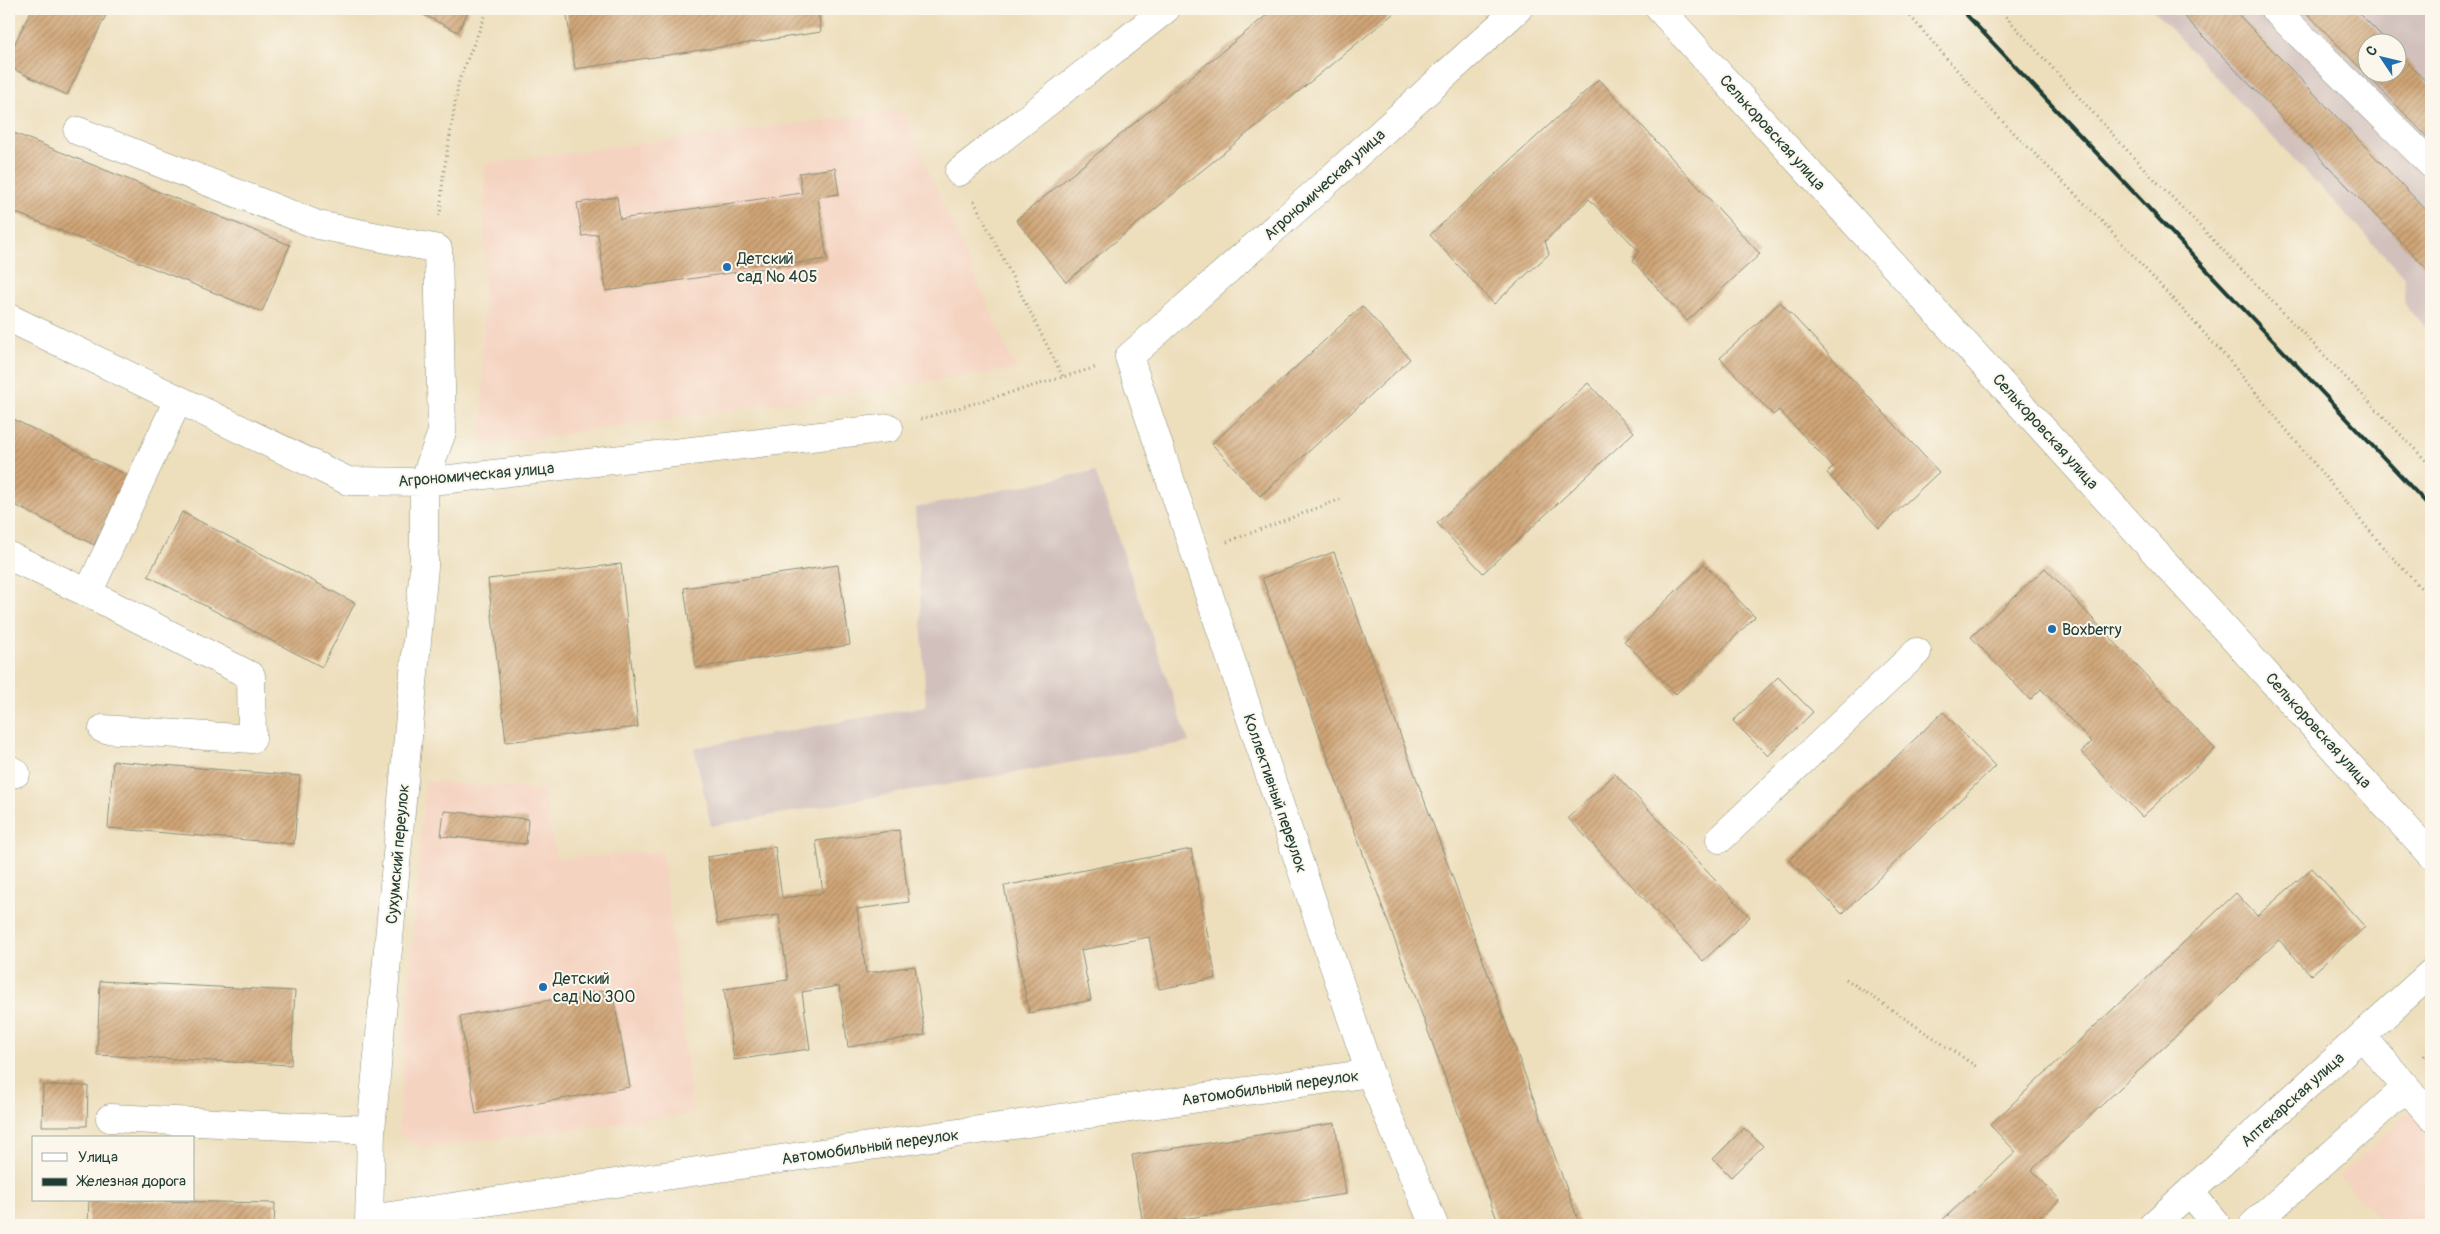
<svg xmlns="http://www.w3.org/2000/svg" width="2440" height="1234" font-family="Pangolin,sans-serif">
	<style>
		.built { fill: #f5d3c1 }
		.industrial { fill: #d1c0bc; fill-rule: evenodd }
		.building { fill: url(#building-hatch) }
		.lines { fill: none; stroke-linecap: round; stroke-linejoin: round }
		.minor-casing { stroke: #868e78; stroke-width: 29 }
		.major-casing { stroke: #868e78; stroke-width: 29 }
		.path { stroke: #868e78; stroke-width: 3; stroke-dasharray: 1 4; stroke-linecap: butt }
		.minor { stroke: #fff; stroke-width: 28 }
		.major { stroke: #fff; stroke-width: 28 }
		.rail { stroke: #1f3d34; stroke-width: 4 }
		.poi-dot { fill: #1f6fb2; stroke: #fbf7ec; stroke-width: 2 }
		.labels { text-anchor: middle; stroke-width: 4; stroke-linejoin: round; paint-order: stroke }
		.street-label { font-size: 16px; fill: #1f3d34; stroke: #fbf7ec }
		.poi-label { font-size: 16px; fill: #1f3d34; stroke: #fbf7ec; text-anchor: start }
	</style>
	<defs>
		<pattern id="building-hatch" width="6" height="6" patternUnits="userSpaceOnUse" patternTransform="scale(1.25)"><rect width="6" height="6" fill="#d0a577"/><path d="M-1 1l2-2M0 6l6-6M5 7l2-2" fill="none" stroke="#a88862"/></pattern>
	</defs>
	<rect width="100%" height="100%" fill="#fbf7ec"/>
	<filter id="ink" filterUnits="userSpaceOnUse"><feTurbulence type="fractalNoise" baseFrequency=".02" numOctaves="2"/><feDisplacementMap in="SourceGraphic" scale="10" xChannelSelector="R" yChannelSelector="G"/><feConvolveMatrix kernelMatrix="1 2 1 2 8 2 1 2 1" color-interpolation-filters="sRGB"/></filter>
	<filter id="wash" filterUnits="userSpaceOnUse"><feTurbulence type="fractalNoise" baseFrequency=".0096" numOctaves="4" result="noise"/><feDisplacementMap in="SourceGraphic" scale="20" xChannelSelector="R" yChannelSelector="G"/><feGaussianBlur stdDeviation="1.12" result="paint"/><feColorMatrix in="noise" values="0 0 0 0 0 0 0 0 0 0 0 0 0 0 0 0 0 1.4 0 .05"/><feComposite in="paint" operator="in"/></filter>
	<g filter="url(#wash)">
		<rect width="100%" height="100%" fill="#eddebc"/>
		<path class="built" d="M 902,110 L 1016,369 L 482,446 L 485,164 Z
			M 425,781 L 543,790 L 556,859 L 662,851 L 693,1114 L 423,1148 L 398,1134 Z
			M 2431,1093 L 2431,1225 L 2385,1225 L 2339,1176 Z"/>
		<path class="industrial" d="M 2152,9 L 2431,9 L 2431,333 L 2404,305 L 2405,277 ZM 2368,42 L 2398,42 L 2398,72 L 2368,72 Z
			M 1095,471 L 1189,742 L 711,826 L 694,748 L 926,706 L 915,508 Z"/>
		<g id="blocks">
			<path class="building" d="M 32,9 L 109,9 L 67,95 L 9,67 L 9,55 Z
				M 412,9 L 469,9 L 458,32 Z
				M 566,9 L 818,9 L 821,32 L 575,69 Z
				M 1274,9 L 1399,9 L 1066,282 L 1016,220 Z
				M 2177,9 L 2233,9 L 2431,215 L 2431,273 Z
				M 2303,9 L 2355,9 L 2388,42 L 2368,42 L 2368,72 L 2398,72 L 2398,52 L 2431,87 L 2431,141 Z
				M 2419,9 L 2431,9 L 2431,21 Z
				M 1599,79 L 1760,254 L 1687,321 L 1633,261 L 1639,251 L 1589,199 L 1545,241 L 1549,254 L 1494,304 L 1430,235 Z
				M 9,131 L 290,245 L 262,312 L 9,210 Z
				M 835,168 L 839,194 L 818,197 L 827,259 L 606,291 L 598,234 L 582,236 L 577,203 L 617,197 L 620,219 L 802,193 L 799,173 Z
				M 1780,302 L 1939,472 L 1879,528 L 1827,473 L 1833,467 L 1779,410 L 1773,415 L 1720,358 Z
				M 1362,306 L 1410,359 L 1260,496 L 1212,444 Z
				M 1588,383 L 1634,432 L 1483,573 L 1437,523 Z
				M 9,417 L 128,476 L 94,545 L 9,502 Z
				M 182,512 L 355,603 L 322,667 L 148,576 Z
				M 1334,552 L 1399,731 L 1580,1225 L 1499,1225 L 1262,578 Z
				M 621,564 L 638,727 L 506,742 L 488,579 Z
				M 1704,564 L 1755,617 L 1676,694 L 1624,641 Z
				M 838,565 L 850,645 L 696,668 L 684,588 Z
				M 2045,568 L 2215,749 L 2142,817 L 2081,752 L 2092,742 L 2041,689 L 2030,700 L 1971,637 Z
				M 1778,677 L 1813,712 L 1768,756 L 1733,721 Z
				M 1943,712 L 1995,766 L 1842,914 L 1789,860 Z
				M 113,761 L 300,776 L 294,844 L 108,828 Z
				M 1615,774 L 1750,917 L 1703,961 L 1568,818 Z
				M 444,811 L 528,819 L 526,844 L 441,836 Z
				M 899,830 L 909,902 L 857,909 L 866,973 L 915,966 L 925,1035 L 848,1047 L 839,986 L 802,992 L 810,1049 L 734,1060 L 724,989 L 788,980 L 779,915 L 717,924 L 707,857 L 775,847 L 782,898 L 823,893 L 816,841 Z
				M 1191,849 L 1216,978 L 1159,989 L 1149,937 L 1081,950 L 1091,1000 L 1029,1013 L 1004,886 Z
				M 2312,868 L 2365,927 L 2311,975 L 2279,940 L 2032,1170 L 2060,1200 L 2033,1225 L 1937,1225 L 2016,1152 L 1990,1125 L 2236,893 L 2257,916 Z
				M 100,981 L 295,991 L 291,1065 L 97,1055 Z
				M 612,989 L 630,1087 L 476,1114 L 460,1016 Z
				M 43,1085 L 88,1086 L 87,1126 L 42,1126 Z
				M 1335,1123 L 1346,1194 L 1143,1225 L 1132,1155 Z
				M 1744,1128 L 1763,1146 L 1731,1177 L 1713,1159 Z
				M 89,1200 L 275,1203 L 274,1225 L 88,1225 Z
				M 612,1220 L 613,1225 L 582,1225 L 582,1224 Z"/>
		</g>
	</g>
	<g filter="url(#ink)">
		<use href="#blocks" fill-opacity="0" stroke="#868e78" stroke-width="1"/>
		<g class="lines">
			<defs>
				<path id="minor" d="M 2274,9 L 2431,164
					M 78,131 L 318,225 L 438,249 L 442,432 L 424,482 L 424,567 L 371,1130 L 369,1225
					M 959,172 L 1166,9
					M 9,318 L 348,481 L 424,482 L 889,428
					M 9,556 L 88,593 L 251,676 L 252,739 L 103,729
					M 88,593 L 178,400
					M 9,769 L 16,773
					M 1720,839 L 1917,652
					M 2362,1036 L 2431,1116
					M 110,1118 L 371,1130
					M 2190,1192 L 2217,1225
					M 369,1219 L 1370,1073
					M 1434,1225 L 1370,1073 L 1129,357 L 1326,183 L 1518,9
					M 2153,1225 L 2431,973
					M 2253,1225 L 2406,1088"/>
				<path id="major" d="M 1660,9 L 2431,855"/>
			</defs>
			<use href="#minor" class="minor-casing"/>
			<use href="#major" class="major-casing"/>
			<path class="path" d="M 1904,9 L 1994,113 L 2094,213 L 2227,358 L 2383,547 L 2431,599
				M 1999,9 L 2135,159 L 2431,466
				M 974,201 L 1063,377
				M 440,216 L 443,177 L 459,80 L 488,9
				M 921,419 L 1097,367
				M 1227,542 L 1341,499
				M 1846,979 L 1977,1067
				M 2424,1056 L 2431,1047"/>
			<use href="#minor" class="minor"/>
			<use href="#major" class="major"/>
			<path class="rail" d="M 1961,9 L 2431,508"/>
		</g>
	</g>
	<g class="poi-dot">
		<circle cx="727" cy="267" r="5"/>
		<circle cx="2052" cy="629" r="5"/>
		<circle cx="543" cy="987" r="5"/>
	</g>
	<g class="labels">
		<g class="street-label">
			<text transform="translate(1773 132) rotate(48)" y="6">Селькоровская улица</text>
			<text transform="translate(1324 184) rotate(-42)" y="6">Агрономическая улица</text>
			<text transform="translate(2046 431) rotate(48)" y="6">Селькоровская улица</text>
			<text transform="translate(476 474) rotate(-5)" y="6">Агрономическая улица</text>
			<text transform="translate(2319 730) rotate(48)" y="6">Селькоровская улица</text>
			<text transform="translate(1276 793) rotate(71)" y="6">Коллективный переулок</text>
			<text transform="translate(397 854) rotate(-85)" y="6">Сухумский переулок</text>
			<text transform="translate(1270 1087) rotate(-8)" y="6">Автомобильный переулок</text>
			<text transform="translate(2292 1099) rotate(-42)" y="6">Аптекарская улица</text>
			<text transform="translate(870 1146) rotate(-8)" y="6">Автомобильный переулок</text>
		</g>
		<g class="poi-label">
			<text x="737" y="264">Детский<tspan x="737" dy="18">сад № 405</tspan></text>
			<text x="2062" y="635">Boxberry</text>
			<text x="553" y="984">Детский<tspan x="553" dy="18">сад № 300</tspan></text>
		</g>
	</g>
	<rect width="2440" height="1234" fill="none" stroke="#fbf7ec" stroke-width="30"/>
	<rect x="32" y="1136" width="162" height="65" fill="#fbf7ec" stroke="#a3ada2"/>
	<rect x="42" y="1153" width="25" height="8" fill="#ffffff" stroke="#a3ada2"/>
	<text x="78" y="1162" font-size="15" fill="#1f3d34">Улица</text>
	<rect x="42" y="1178" width="25" height="8" fill="#1f3d34" stroke="#a3ada2"/>
	<text x="78" y="1186" font-size="15" fill="#1f3d34">Железная дорога</text>
	<g transform="translate(2382 58) rotate(305)"><circle r="24" fill="#fbf7ec" stroke="#a3ada2"/>
	<path d="M0-4L9 19L0 12L-9 19Z" fill="#1f6fb2"/>
	<text y="-8" font-size="14" font-weight="bold" text-anchor="middle" fill="#1f3d34">С</text>
	</g>
</svg>
